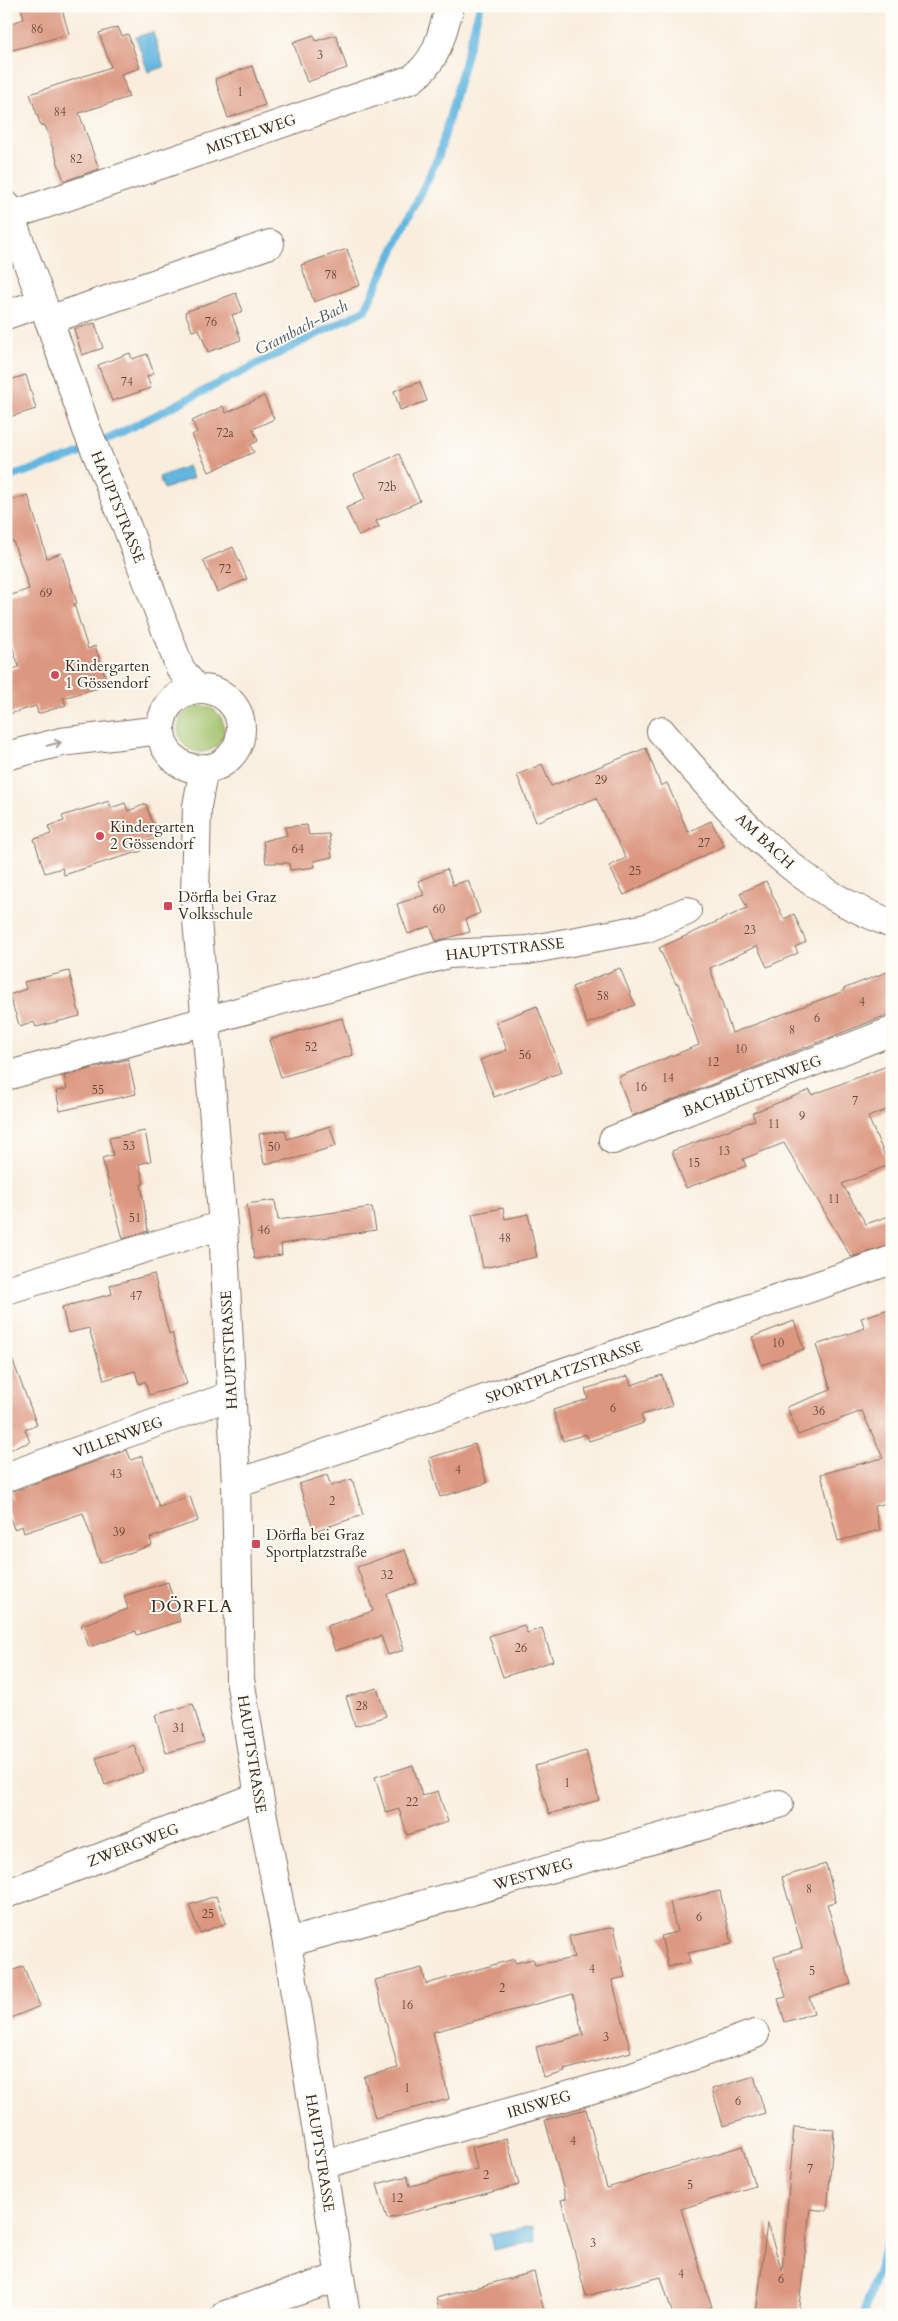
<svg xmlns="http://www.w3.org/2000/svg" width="898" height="2321" font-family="Cardo,serif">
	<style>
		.green { fill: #a2c26a; stroke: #6e7644 }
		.water { fill: #64b6df; stroke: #50707e }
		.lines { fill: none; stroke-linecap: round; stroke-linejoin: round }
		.stream { stroke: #64b6df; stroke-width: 8 }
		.building { fill: #dc9780 }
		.minor-casing { stroke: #7e6f61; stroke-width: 30 }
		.major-casing { stroke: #7e6f61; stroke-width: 30 }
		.minor { stroke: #fff; stroke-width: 28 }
		.major { stroke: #fff; stroke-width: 28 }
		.oneway { stroke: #a79f9a }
		.poi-dot { fill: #d1495b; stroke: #fdfcf7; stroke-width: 2 }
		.labels { text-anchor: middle; stroke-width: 4; stroke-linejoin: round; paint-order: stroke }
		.number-label { font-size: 12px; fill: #634536 }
		.street-label { font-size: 15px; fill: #3b2a1e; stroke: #fdfcf7 }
		.poi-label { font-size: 15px; fill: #3b2a1e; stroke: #fdfcf7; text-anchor: start }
		.water-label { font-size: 16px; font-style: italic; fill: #495b62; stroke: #fdfcf7 }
		.quarter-label { font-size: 18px; letter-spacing: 1px; fill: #3b2a1e; stroke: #fdfcf7 }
	</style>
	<rect width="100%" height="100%" fill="#fdfcf7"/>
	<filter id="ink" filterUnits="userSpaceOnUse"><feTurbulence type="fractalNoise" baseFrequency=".02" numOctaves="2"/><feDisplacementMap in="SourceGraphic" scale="10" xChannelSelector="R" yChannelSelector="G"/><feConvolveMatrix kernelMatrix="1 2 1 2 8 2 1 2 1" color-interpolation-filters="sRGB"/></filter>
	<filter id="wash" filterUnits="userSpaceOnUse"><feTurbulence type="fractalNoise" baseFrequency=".0096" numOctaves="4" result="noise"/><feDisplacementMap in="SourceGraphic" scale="20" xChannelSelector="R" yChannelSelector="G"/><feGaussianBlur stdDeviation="1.12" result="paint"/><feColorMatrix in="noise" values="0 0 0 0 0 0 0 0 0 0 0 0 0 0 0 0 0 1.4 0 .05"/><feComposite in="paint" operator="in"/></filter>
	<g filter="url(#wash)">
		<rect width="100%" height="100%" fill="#f9eede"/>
		<path class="green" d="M178 729a23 23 0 1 1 46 0a23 23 0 1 1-46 0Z"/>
		<path class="water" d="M 153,32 L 164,67 L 148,72 L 136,37 Z
			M 188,466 L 193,478 L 164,489 L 159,477 Z
			M 533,2226 L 536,2241 L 493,2250 L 490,2234 Z"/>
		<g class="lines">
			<path class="stream" d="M 6,478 L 74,456 L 365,310 L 439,155 L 480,6
				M 863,2315 L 892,2228"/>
		</g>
		<g id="blocks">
			<path class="building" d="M 21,6 L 61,6 L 69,34 L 6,52 L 6,25 L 24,19 Z
				M 118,27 L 122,36 L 128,34 L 140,68 L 121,74 L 129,97 L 79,113 L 99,169 L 64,181 L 45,125 L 41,126 L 30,94 L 111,67 L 99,33 Z
				M 314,35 L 316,41 L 336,35 L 347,68 L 307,82 L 293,42 Z
				M 252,66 L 265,105 L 228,118 L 215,79 Z
				M 347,249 L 360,285 L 314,302 L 301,265 Z
				M 236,293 L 243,311 L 232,315 L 241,340 L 208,352 L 199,329 L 192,331 L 185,312 Z
				M 95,323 L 103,348 L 82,355 L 74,329 Z
				M 130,353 L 132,359 L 147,354 L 154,374 L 147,376 L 151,388 L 112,401 L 98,365 Z
				M 26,375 L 36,409 L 6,418 L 6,381 Z
				M 420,382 L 427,401 L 400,410 L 394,391 Z
				M 264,396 L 274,419 L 253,429 L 258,441 L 250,445 L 254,452 L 209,472 L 192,435 L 197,432 L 192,421 L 223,406 L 226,413 Z
				M 399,454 L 420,501 L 376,521 L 379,527 L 359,536 L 346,508 L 365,499 L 354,474 Z
				M 28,495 L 47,558 L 61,553 L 77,603 L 74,604 L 88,649 L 95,646 L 106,678 L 96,681 L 98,688 L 63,698 L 66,705 L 38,714 L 36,706 L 6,715 L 6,671 L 19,667 L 6,628 L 6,597 L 29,589 L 13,541 L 6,543 L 6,502 Z
				M 233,547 L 247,579 L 217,592 L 203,560 Z
				M 646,748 L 661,786 L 667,783 L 688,832 L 711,821 L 724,846 L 624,895 L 609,866 L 626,858 L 596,798 L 536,822 L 517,775 L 542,764 L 551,786 Z
				M 109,801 L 111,808 L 125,803 L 128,811 L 146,804 L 157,838 L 139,844 L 142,851 L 111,860 L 64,875 L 62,868 L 45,873 L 34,839 L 51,834 L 48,826 L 64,821 L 62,816 Z
				M 307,825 L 309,835 L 329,834 L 332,857 L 314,861 L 315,867 L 290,870 L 289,863 L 266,863 L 263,841 L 287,835 L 285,827 Z
				M 447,869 L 453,885 L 468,880 L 480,913 L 466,919 L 470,932 L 436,941 L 430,926 L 408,934 L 397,904 L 424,895 L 418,881 Z
				M 766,881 L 784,919 L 794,914 L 806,942 L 795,947 L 798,953 L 767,967 L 757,946 L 710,968 L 732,1033 L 844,991 L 843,989 L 892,970 L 892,1013 L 632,1116 L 618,1077 L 699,1045 L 678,983 L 676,984 L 659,948 L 747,908 L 740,893 Z
				M 620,968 L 635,1005 L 587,1024 L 572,987 Z
				M 69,971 L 80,1016 L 36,1027 L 34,1022 L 20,1027 L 9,995 L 26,989 L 24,982 Z
				M 537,1006 L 562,1072 L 494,1097 L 480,1060 L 507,1050 L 496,1022 Z
				M 342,1018 L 353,1055 L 281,1077 L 269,1040 Z
				M 128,1059 L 136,1094 L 60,1111 L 56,1091 L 67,1089 L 64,1076 Z
				M 892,1064 L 892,1108 L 868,1117 L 889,1165 L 842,1184 L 866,1224 L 892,1215 L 892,1245 L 851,1257 L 784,1143 L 743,1159 L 746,1166 L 686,1188 L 672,1151 L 755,1120 L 752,1113 L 810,1090 L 812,1095 Z
				M 330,1126 L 336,1146 L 297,1158 L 264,1164 L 259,1134 L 285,1130 L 287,1139 Z
				M 145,1131 L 151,1161 L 139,1164 L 144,1184 L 141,1184 L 148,1231 L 123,1239 L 102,1158 L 113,1155 L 109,1138 Z
				M 275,1200 L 278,1220 L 372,1207 L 376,1230 L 281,1244 L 282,1255 L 254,1259 L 247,1204 Z
				M 503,1208 L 505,1219 L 528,1214 L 537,1257 L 483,1268 L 472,1214 Z
				M 154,1274 L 169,1334 L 172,1333 L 187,1384 L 149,1395 L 145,1381 L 139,1384 L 135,1371 L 104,1380 L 89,1328 L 68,1333 L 62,1307 L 112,1294 L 110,1285 Z
				M 892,1308 L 892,1502 L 874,1506 L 880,1530 L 838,1541 L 821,1474 L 883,1458 L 862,1411 L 798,1435 L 787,1407 L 831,1390 L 816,1345 L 865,1328 L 861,1318 Z
				M 794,1321 L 804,1349 L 762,1365 L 752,1337 Z
				M 8,1348 L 37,1425 L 25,1430 L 30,1442 L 6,1451 L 6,1349 Z
				M 662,1375 L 672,1406 L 641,1415 L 644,1423 L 589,1441 L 586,1434 L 563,1441 L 553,1410 L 588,1399 L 585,1389 L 628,1376 L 631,1385 Z
				M 475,1444 L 487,1483 L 440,1497 L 429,1458 Z
				M 127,1450 L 131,1460 L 142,1456 L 159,1507 L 190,1496 L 198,1521 L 150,1538 L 152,1545 L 100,1563 L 83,1513 L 24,1533 L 22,1526 L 14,1529 L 6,1506 L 6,1501 L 13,1499 L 11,1492 Z
				M 327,1475 L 331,1486 L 352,1479 L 363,1515 L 314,1531 L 299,1484 Z
				M 405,1550 L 417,1583 L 387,1594 L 404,1650 L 388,1655 L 381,1636 L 335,1651 L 327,1626 L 373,1611 L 357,1567 Z
				M 168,1582 L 180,1621 L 137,1635 L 136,1631 L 89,1647 L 81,1625 L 128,1609 L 124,1596 Z
				M 524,1625 L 527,1633 L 542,1628 L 553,1661 L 503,1677 L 489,1636 Z
				M 377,1688 L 386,1716 L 355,1726 L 346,1697 Z
				M 193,1704 L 204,1742 L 166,1753 L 155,1715 Z
				M 134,1745 L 143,1772 L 105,1785 L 96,1758 Z
				M 586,1751 L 599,1800 L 549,1814 L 535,1766 Z
				M 413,1765 L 422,1796 L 438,1791 L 448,1822 L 407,1835 L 399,1809 L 386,1813 L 375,1777 Z
				M 826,1864 L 836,1902 L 827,1904 L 851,1984 L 809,1997 L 814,2013 L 785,2022 L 778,1999 L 786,1997 L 774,1957 L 802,1948 L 782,1877 Z
				M 720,1891 L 732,1944 L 688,1953 L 690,1962 L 668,1967 L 661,1936 L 677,1932 L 670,1902 Z
				M 216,1896 L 226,1923 L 200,1933 L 189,1905 Z
				M 614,1927 L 625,1977 L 612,1980 L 631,2052 L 564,2070 L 565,2072 L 544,2078 L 536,2047 L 583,2035 L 573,1994 L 433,2032 L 449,2099 L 375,2118 L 364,2077 L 398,2068 L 375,1980 L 422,1968 L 426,1984 L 514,1959 L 515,1963 L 533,1959 L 535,1965 L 574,1958 L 569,1936 Z
				M 23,1966 L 40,2006 L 6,2020 L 6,1974 Z
				M 754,2076 L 765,2113 L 723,2126 L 712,2089 Z
				M 586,2109 L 607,2188 L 742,2146 L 755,2186 L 681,2209 L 712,2307 L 686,2315 L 673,2315 L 661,2277 L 586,2296 L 561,2200 L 566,2199 L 545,2120 Z
				M 794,2127 L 834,2130 L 827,2211 L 810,2209 L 798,2315 L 756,2315 L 767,2223 L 782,2271 Z
				M 507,2138 L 519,2185 L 387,2219 L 377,2184 L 407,2176 L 410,2186 L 477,2169 L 472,2147 Z
				M 534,2272 L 545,2315 L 441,2315 L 436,2298 Z"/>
		</g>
	</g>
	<g filter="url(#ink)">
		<use href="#blocks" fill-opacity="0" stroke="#7e6f61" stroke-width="1"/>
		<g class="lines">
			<defs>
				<path id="minor" d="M 10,216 L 412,79 C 439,58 440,38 450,6
					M 6,315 L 41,303
					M 49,320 L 270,244
					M 661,731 C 712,791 765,854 833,896 C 851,907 873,916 892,924
					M 6,756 L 61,742 L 161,730
					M 6,1076 L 448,954 L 528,950 L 647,928 L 687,911
					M 613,1140 L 892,1031
					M 6,1290 L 223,1225
					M 6,1477 L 230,1396
					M 236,1484 L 892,1260
					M 6,1894 L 259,1796
					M 287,1943 L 779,1804
					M 321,2165 L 621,2081 L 755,2034
					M 225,2315 L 340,2277"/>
				<path id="major" d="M 6,205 L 49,320 L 87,430 L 127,527 L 180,668 L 196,689
					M161 729a40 40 0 1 1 80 0a40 40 0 1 1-80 0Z
					M 204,768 L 197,806 L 195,897 L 223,1225 L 236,1484 L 240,1679 L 259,1796 L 287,1943 L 346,2315"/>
			</defs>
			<use href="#minor" class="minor-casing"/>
			<use href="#major" class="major-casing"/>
			<use href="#minor" class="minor"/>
			<use href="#major" class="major"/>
		</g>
		<defs><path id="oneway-shaft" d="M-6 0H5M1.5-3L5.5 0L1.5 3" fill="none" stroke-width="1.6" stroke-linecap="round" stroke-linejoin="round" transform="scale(1.25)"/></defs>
		<use class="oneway" href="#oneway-shaft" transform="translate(54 744) rotate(-14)"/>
	</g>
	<g class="poi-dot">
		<circle cx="55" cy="675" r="5"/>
		<circle cx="100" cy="836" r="5"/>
		<rect x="163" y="901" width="10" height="10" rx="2.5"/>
		<rect x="251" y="1539" width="10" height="10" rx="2.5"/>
	</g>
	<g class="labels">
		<g class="number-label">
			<text x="37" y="33">86</text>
			<text x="320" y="59">3</text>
			<text x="240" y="96">1</text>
			<text x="60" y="116">84</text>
			<text x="76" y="163">82</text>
			<text x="331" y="279">78</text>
			<text x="211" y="326">76</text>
			<text x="127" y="386">74</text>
			<text x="225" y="437">72a</text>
			<text x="387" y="491">72b</text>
			<text x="225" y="573">72</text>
			<text x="46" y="597">69</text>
			<text x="601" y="784">29</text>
			<text x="704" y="847">27</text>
			<text x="298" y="853">64</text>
			<text x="635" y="875">25</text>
			<text x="439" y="913">60</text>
			<text x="750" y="934">23</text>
			<text x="603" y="1000">58</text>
			<text x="862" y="1006">4</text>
			<text x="817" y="1022">6</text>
			<text x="792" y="1034">8</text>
			<text x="311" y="1051">52</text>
			<text x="741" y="1053">10</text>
			<text x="525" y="1059">56</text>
			<text x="713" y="1066">12</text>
			<text x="668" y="1082">14</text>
			<text x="641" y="1091">16</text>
			<text x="98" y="1094">55</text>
			<text x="855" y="1105">7</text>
			<text x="802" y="1120">9</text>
			<text x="774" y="1128">11</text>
			<text x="129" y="1150">53</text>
			<text x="274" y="1151">50</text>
			<text x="724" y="1155">13</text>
			<text x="694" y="1167">15</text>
			<text x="834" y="1203">11</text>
			<text x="135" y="1222">51</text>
			<text x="264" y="1234">46</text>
			<text x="505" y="1242">48</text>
			<text x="136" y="1300">47</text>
			<text x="778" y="1347">10</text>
			<text x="613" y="1412">6</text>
			<text x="819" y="1415">36</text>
			<text x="458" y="1474">4</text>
			<text x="116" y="1478">43</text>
			<text x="332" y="1505">2</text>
			<text x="119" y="1536">39</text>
			<text x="387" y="1579">32</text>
			<text x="521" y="1652">26</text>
			<text x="362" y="1710">28</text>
			<text x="179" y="1732">31</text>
			<text x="567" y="1787">1</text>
			<text x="412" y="1806">22</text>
			<text x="809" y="1893">8</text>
			<text x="208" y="1918">25</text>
			<text x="699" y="1921">6</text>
			<text x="592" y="1973">4</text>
			<text x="812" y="1975">5</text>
			<text x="502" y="1992">2</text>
			<text x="407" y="2009">16</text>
			<text x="606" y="2041">3</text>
			<text x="407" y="2092">1</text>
			<text x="738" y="2105">6</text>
			<text x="573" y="2145">4</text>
			<text x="810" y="2173">7</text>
			<text x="486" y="2179">2</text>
			<text x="690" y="2189">5</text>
			<text x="397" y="2202">12</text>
			<text x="593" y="2247">3</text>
			<text x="681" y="2278">4</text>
			<text x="781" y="2283">6</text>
		</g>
		<g class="street-label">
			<text transform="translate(251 134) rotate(-19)" y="5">MISTELWEG</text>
			<text transform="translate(118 507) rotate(68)" y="5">HAUPTSTRASSE</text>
			<text transform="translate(765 841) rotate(43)" y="5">AM BACH</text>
			<text transform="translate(505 949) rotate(-6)" y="5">HAUPTSTRASSE</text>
			<text transform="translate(752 1086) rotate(-21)" y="5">BACHBLÜTENWEG</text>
			<text transform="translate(229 1350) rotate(-93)" y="5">HAUPTSTRASSE</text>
			<text transform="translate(564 1372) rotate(-19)" y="5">SPORTPLATZSTRASSE</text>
			<text transform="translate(118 1437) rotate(-20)" y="5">VILLENWEG</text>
			<text transform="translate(252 1754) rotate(81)" y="5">HAUPTSTRASSE</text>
			<text transform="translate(133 1845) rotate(-21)" y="5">ZWERGWEG</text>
			<text transform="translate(533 1874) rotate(-16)" y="5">WESTWEG</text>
			<text transform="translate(539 2104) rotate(-16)" y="5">IRISWEG</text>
			<text transform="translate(320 2153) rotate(81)" y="5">HAUPTSTRASSE</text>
		</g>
		<g class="poi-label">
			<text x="65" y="671">Kindergarten<tspan x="65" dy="17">1 Gössendorf</tspan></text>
			<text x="110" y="832">Kindergarten<tspan x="110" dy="17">2 Gössendorf</tspan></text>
			<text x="178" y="902">Dörfla bei Graz<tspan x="178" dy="17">Volksschule</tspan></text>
			<text x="266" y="1540">Dörfla bei Graz<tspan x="266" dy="17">Sportplatzstraße</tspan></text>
		</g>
		<g class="water-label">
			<text transform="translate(301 327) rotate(-27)" y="6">Grambach-Bach</text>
		</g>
		<g class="quarter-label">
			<text x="192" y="1612">DÖRFLA</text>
		</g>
	</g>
	<rect width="898" height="2321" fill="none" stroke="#fdfcf7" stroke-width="25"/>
</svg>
